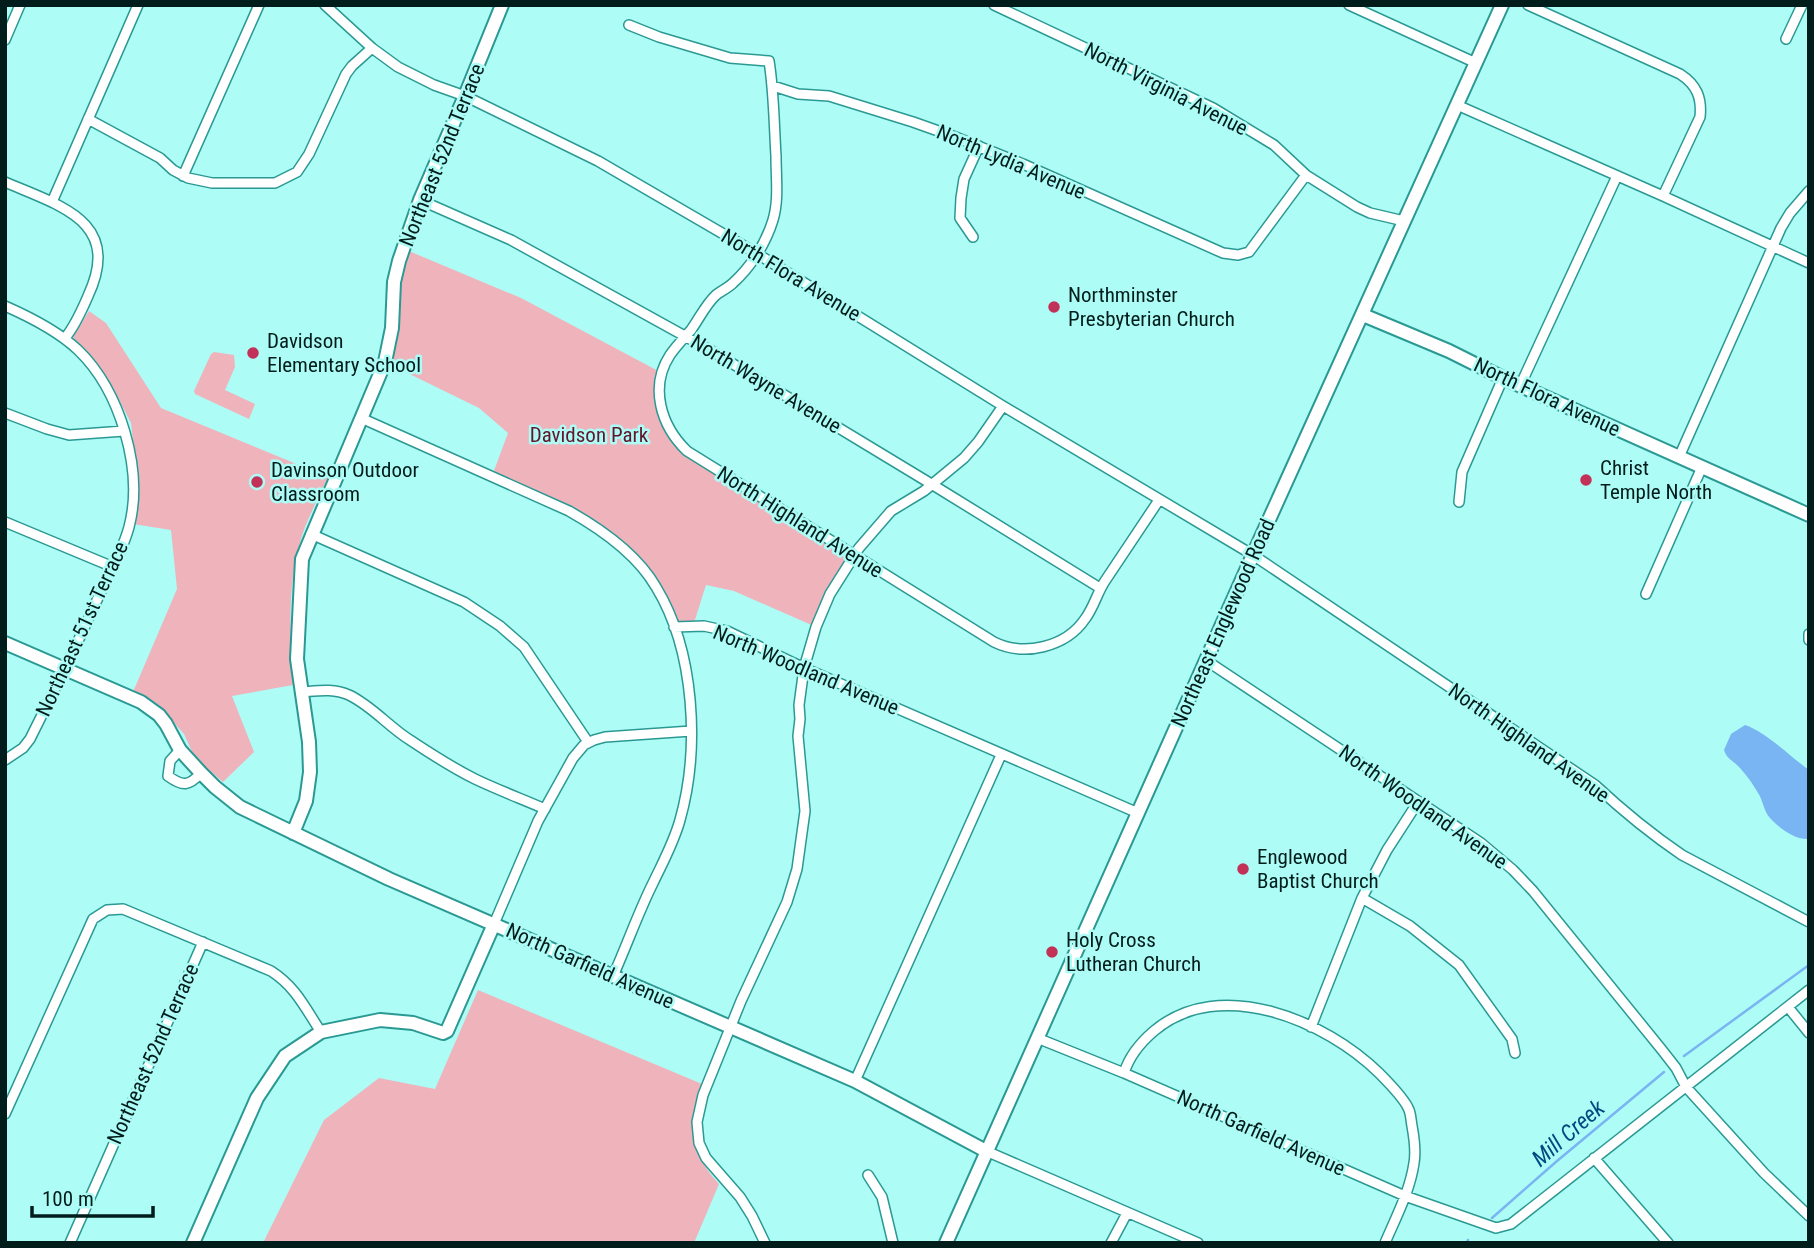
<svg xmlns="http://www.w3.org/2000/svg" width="1814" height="1248" font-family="'Roboto Condensed',sans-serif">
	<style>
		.green { fill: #efb3bb }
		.water { fill: #79b5f2 }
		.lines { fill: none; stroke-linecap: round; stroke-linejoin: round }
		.stream { stroke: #79b5f2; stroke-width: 2.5 }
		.street-casing { stroke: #2b9993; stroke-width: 12 }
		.secondary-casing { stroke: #2b9993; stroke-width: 16 }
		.street { stroke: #fff; stroke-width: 9 }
		.secondary { stroke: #fff; stroke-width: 12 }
		.poi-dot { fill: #c13158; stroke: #aefcf6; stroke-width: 2.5 }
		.labels { text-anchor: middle; stroke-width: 5; stroke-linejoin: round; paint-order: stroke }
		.street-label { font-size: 21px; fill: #001c1b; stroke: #aefcf6 }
		.poi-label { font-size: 21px; fill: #001c1b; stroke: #aefcf6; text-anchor: start }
		.park-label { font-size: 21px; fill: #63152a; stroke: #aefcf6 }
		.water-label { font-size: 23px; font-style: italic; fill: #034a80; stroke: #aefcf6 }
	</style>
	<rect width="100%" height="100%" fill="#aefcf6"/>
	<path class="green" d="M 404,249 L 521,298 L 662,373 L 659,395 L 673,435 L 705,462 L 854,555 L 816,627 L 734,591 L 706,585 L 693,626 L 674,627 L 640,566 L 586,521 L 492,476 L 508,433 L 479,408 L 385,362 Z
		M 89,311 L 106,323 L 161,408 L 328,477 C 320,494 312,510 305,527 C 286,577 290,633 293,685 L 232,696 L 254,752 L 223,782 L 195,758 L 184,734 L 156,703 L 133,692 L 177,589 L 171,530 L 133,524 L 137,477 L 131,423 L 114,390 L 92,358 L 73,337 Z
		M 214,352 L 234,355 L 235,367 L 225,390 L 255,404 L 249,419 L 195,394 L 194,391 L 211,354 Z
		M 478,990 L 702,1084 C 688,1124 689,1151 719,1184 L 694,1243 L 263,1243 L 324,1120 L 379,1078 L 435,1089 Z"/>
	<path class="water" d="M 1745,725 C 1766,732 1791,757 1809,770 L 1808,839 C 1795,840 1778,827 1770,818 C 1764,812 1763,800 1758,793 C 1753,784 1745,773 1738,766 C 1732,760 1727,759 1724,750 L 1731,734 Z"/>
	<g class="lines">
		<path class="stream" d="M 1684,1056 L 1809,965
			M 1492,1218 L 1557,1161 L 1664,1072
			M 1467,1243 L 1468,1240"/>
		<defs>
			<path id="street" d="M 325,5 L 372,48 L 398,67 L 434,85 L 465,96 L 598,161 L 756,253 L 1003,406 L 1253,555 L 1595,785 C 1623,811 1651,834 1682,855 L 1809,922
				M 994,5 L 1213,108 L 1274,145 L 1306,175 L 1357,207 L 1370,213 L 1404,221
				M 1349,5 L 1476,63
				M 1528,5 L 1680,74 C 1697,85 1702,98 1700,117 L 1663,196
				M 629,25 L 659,37 L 730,58 L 769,61 C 774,92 774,124 776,156 C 776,178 779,200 773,220 C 766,243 751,267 733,283 C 728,288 721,291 716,295 C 706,304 699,319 691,330 C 684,338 676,346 670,355 C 649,387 661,426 687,451 L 994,642 C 1024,657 1066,647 1085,619 C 1094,607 1097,593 1105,581 C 1123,554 1141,527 1159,500
				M 1786,39 L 1802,5
				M 5,40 L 20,5
				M 773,86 L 798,94 L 829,96 L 913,122 L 958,138 L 1023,164 L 1223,253 L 1238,255 L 1249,252 L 1306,175
				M 1457,105 L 1663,196 L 1809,263
				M 88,119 L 160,158 L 173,170 L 188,178 L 212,183 L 275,183 L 297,172 L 309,154 L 346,74 L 352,66 L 372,48
				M 183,176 L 259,5
				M 5,182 C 60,206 123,221 88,296 C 82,310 75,326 65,338
				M 420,200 L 511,240 L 710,350 L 933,485 L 1100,588
				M 52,202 L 138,5
				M 973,237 L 960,218 L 961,198 L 964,179 L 979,146
				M 5,306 C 30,317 58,331 78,350 C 120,390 144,470 129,527 C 122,553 108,576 97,600 C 76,647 53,693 30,739 L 23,748 L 5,760
				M 1520,386 L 1617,176
				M 5,413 L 47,429 L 69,435 L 124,431
				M 361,418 L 569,511 C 601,529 637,554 656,587 C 695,651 700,749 680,820 C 674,842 663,862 653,883 C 638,913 627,945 613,976
				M 1679,457 L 1781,228 L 1790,213 L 1809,191
				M 1459,502 L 1462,472 L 1503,378
				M 5,522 L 113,567
				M 311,534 L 464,602 L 500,626 L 524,647 L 588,742
				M 1646,594 L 1702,467
				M 674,627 L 704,626 L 727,631 L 804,668 L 1138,813
				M 1809,634 L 1809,640
				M 1207,661 L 1481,843 L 1513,870 L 1533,891 L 1662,1050 L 1676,1068 L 1686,1087 L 1764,1173 L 1809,1216
				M 301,692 C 317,691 333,688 349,695 C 372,706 389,727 410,740 C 431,754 453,768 475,779 C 498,790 522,799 545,809
				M 180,750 L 170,761 L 168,776 C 183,787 189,786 201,773
				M 1362,898 L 1410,926 L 1459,965 L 1512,1039 L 1515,1053
				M 494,924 L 538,821 L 573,758 L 584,745 L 594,740 L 605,737 L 691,731
				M 1788,1007 L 1809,1033
				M 1311,1027 L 1362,898 L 1387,850 L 1418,802
				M 1037,1038 L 1124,1073 L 1405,1196 L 1496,1228 L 1511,1224 L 1809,990
				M 1124,1073 C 1129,1057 1141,1042 1154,1031 C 1220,975 1326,1021 1379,1073 C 1388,1082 1405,1099 1409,1110 C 1411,1115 1411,1121 1412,1126 C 1414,1137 1416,1152 1414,1163 C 1410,1191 1396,1217 1385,1243
				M 855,1081 L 1001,755
				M 5,1114 L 93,919 L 107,910 L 123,909 L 271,971 C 296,987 305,1008 321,1032
				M 986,1151 L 1198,1243
				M 1594,1158 L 1668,1243
				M 868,1175 L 882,1197 L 893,1243
				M 70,1243 L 203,942
				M 765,1243 L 752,1216 L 740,1197 L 706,1158 L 699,1143 L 697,1122 L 703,1095 L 741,1001 L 787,902 L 797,869 L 805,811 L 798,736 L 800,719 L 799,705 L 804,668 L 816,627 L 830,594 L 859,548 L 891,511 L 924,491 L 964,458 L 978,442 L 1003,406
				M 1111,1243 L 1127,1213"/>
			<path id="secondary" d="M 1363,315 L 1449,351 L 1503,378 L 1809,515
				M 5,643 L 141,702 L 159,715 L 166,724 L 180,750 L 201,773 L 215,787 L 240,807 L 389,879 L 855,1081 L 986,1151
				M 293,833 L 306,801 L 310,772 L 309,742 L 297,659 L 302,559 L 385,362 L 392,328 L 394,282 L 399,261 L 420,200 L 465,96 L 502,5
				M 193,1243 L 257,1098 L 285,1056 L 321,1032 L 380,1020 L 413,1023 L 443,1033 L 447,1031 L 494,924
				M 946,1243 L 1253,555 L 1502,5"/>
		</defs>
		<use href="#street" class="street-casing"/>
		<use href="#secondary" class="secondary-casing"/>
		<use href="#street" class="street"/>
		<use href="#secondary" class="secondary"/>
	</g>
	<g class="poi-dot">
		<circle cx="1054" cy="307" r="7"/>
		<circle cx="253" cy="353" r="7"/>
		<circle cx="1586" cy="480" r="7"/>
		<circle cx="257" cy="482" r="7"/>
		<circle cx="1243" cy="869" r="7"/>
		<circle cx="1052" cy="952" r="7"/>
	</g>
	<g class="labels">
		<g class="street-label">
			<text transform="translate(1166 89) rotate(27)" y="7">North Virginia Avenue</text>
			<text transform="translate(442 155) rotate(-68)" y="7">Northeast 52nd Terrace</text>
			<text transform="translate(1011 162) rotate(23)" y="7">North Lydia Avenue</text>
			<text transform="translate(791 275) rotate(31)" y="7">North Flora Avenue</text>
			<text transform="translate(766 384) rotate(31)" y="7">North Wayne Avenue</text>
			<text transform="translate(1547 397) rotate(25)" y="7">North Flora Avenue</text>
			<text transform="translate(800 522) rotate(32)" y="7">North Highland Avenue</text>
			<text transform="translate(1223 623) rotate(-66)" y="7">Northeast Englewood Road</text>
			<text transform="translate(82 629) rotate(-65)" y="7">Northeast 51st Terrace</text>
			<text transform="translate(806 670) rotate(23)" y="7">North Woodland Avenue</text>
			<text transform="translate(1529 743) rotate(35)" y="7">North Highland Avenue</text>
			<text transform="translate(1423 807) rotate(35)" y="7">North Woodland Avenue</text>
			<text transform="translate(590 966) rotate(24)" y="7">North Garfield Avenue</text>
			<text transform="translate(153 1054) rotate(-66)" y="7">Northeast 52nd Terrace</text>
			<text transform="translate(1261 1133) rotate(24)" y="7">North Garfield Avenue</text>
		</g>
		<g class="poi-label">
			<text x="1068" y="302">Northminster<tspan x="1068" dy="24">Presbyterian Church</tspan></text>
			<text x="267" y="348">Davidson<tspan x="267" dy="24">Elementary School</tspan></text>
			<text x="1600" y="475">Christ<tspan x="1600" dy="24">Temple North</tspan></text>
			<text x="271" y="477">Davinson Outdoor<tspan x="271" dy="24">Classroom</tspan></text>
			<text x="1257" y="864">Englewood<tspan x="1257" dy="24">Baptist Church</tspan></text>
			<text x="1066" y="947">Holy Cross<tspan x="1066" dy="24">Lutheran Church</tspan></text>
		</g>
		<g class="park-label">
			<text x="589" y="442">Davidson Park</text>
		</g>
		<g class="water-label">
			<text transform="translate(1568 1133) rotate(-41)" y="8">Mill Creek</text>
		</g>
	</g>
	<rect width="1814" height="1248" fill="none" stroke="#001c1b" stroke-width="14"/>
	<path d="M32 1206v10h121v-10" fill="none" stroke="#001c1b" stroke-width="3.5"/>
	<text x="42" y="1206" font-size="21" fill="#001c1b" stroke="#aefcf6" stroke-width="5" paint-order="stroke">100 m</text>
</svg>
